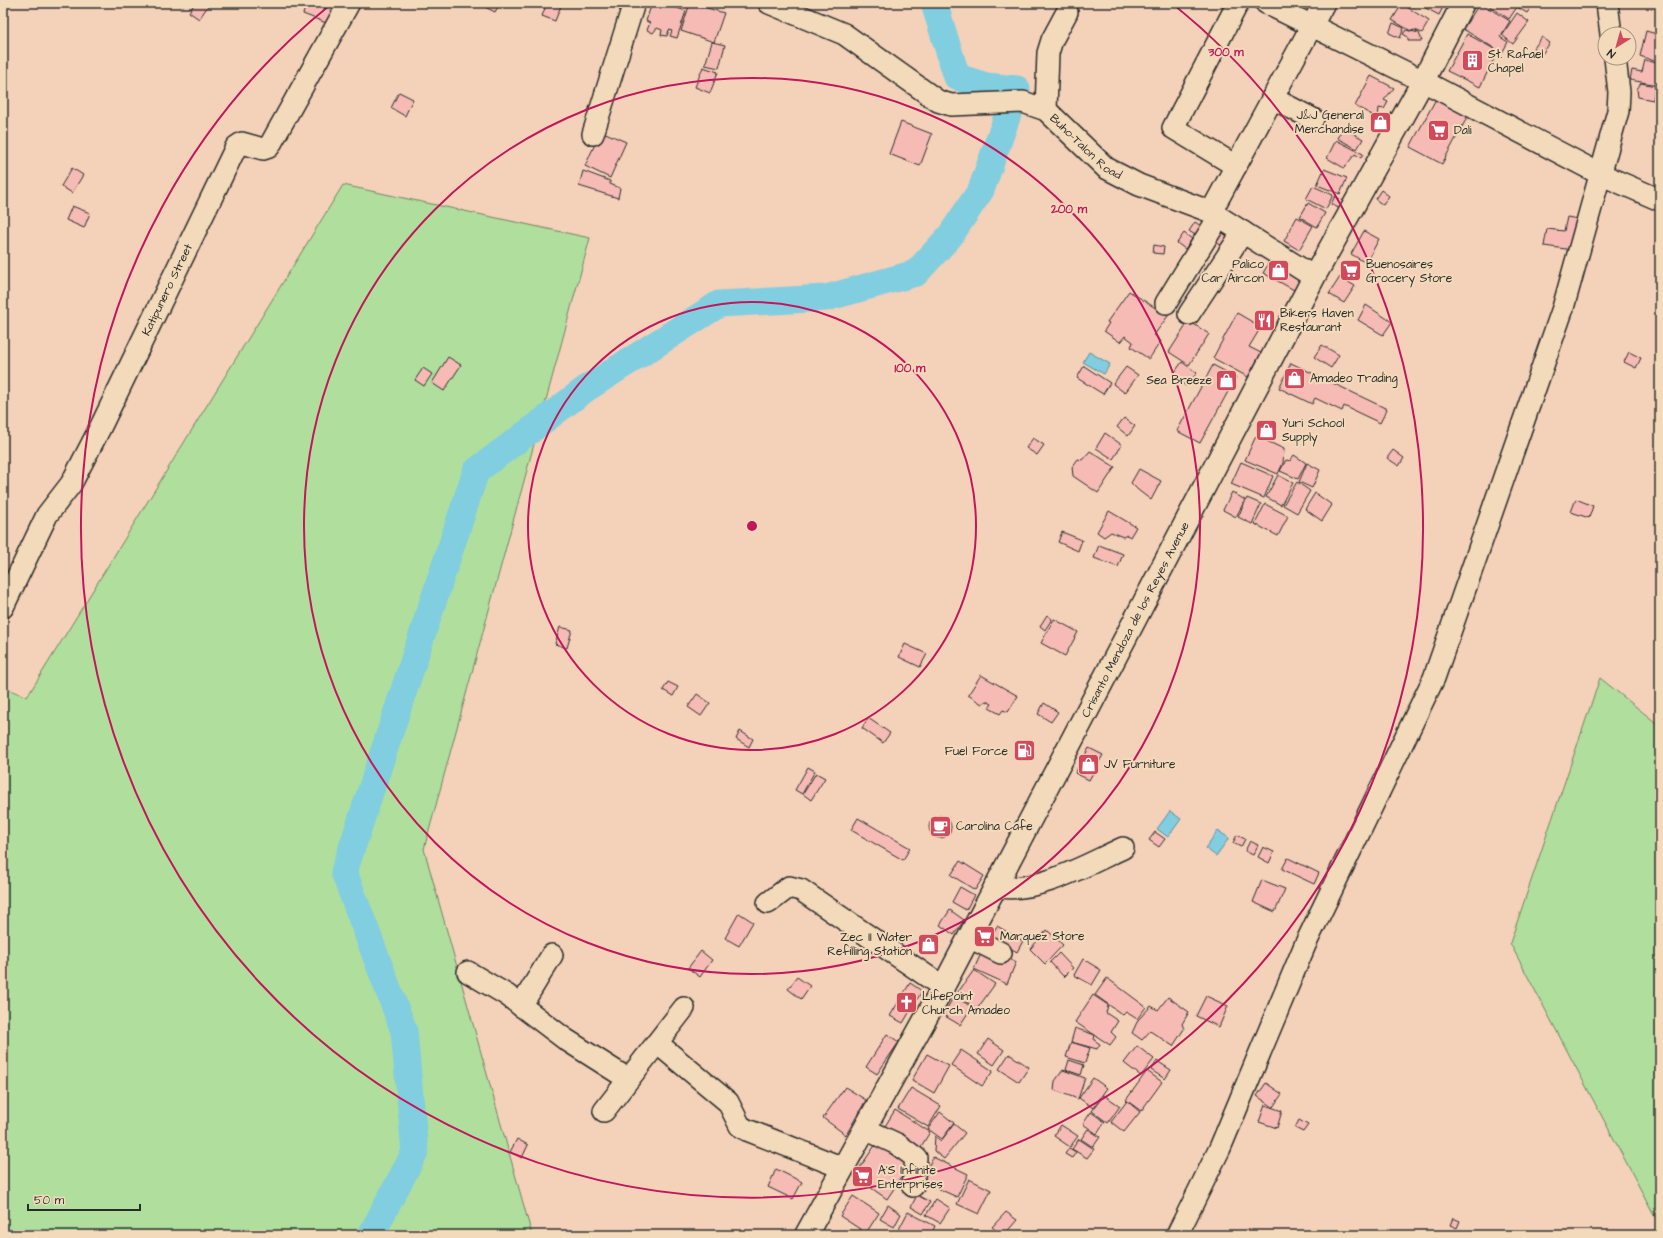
<svg xmlns="http://www.w3.org/2000/svg" width="1663" height="1238" font-family="'Architects Daughter',sans-serif">
	<style>
		.green { fill: #b0de9d; stroke: #6e8464 }
		.water { fill: #81cee0; stroke: #5f8d98 }
		.lines { fill: none; stroke-linecap: round; stroke-linejoin: round }
		.river { stroke: #81cee0; stroke-width: 27 }
		.building { fill: #f7bbb6; stroke: #2b2b2b }
		.minor-casing { stroke: #2b2b2b; stroke-width: 24 }
		.major-casing { stroke: #2b2b2b; stroke-width: 25 }
		.minor { stroke: #f2daba; stroke-width: 21 }
		.major { stroke: #f2daba; stroke-width: 22 }
		.ring { fill: none; stroke: #c2185b; stroke-width: 2 }
		.labels { text-anchor: middle; stroke-width: 4; stroke-linejoin: round; paint-order: stroke }
		.poi-label { font-size: 12px; fill: #2b2b2b; stroke: #f2daba; text-anchor: start }
		.street-label { font-size: 12px; fill: #2b2b2b; stroke: #f2daba }
		.centre { fill: #c2185b; stroke: #f2daba; stroke-width: 2 }
		.ring-label { font-size: 12px; text-anchor: middle; font-weight: bold; fill: #c2185b; stroke: #f2daba; stroke-width: 4; stroke-linejoin: round; paint-order: stroke }
	</style>
	<rect width="100%" height="100%" fill="#f4d1b9"/>
	<filter id="ink" filterUnits="userSpaceOnUse"><feTurbulence type="fractalNoise" baseFrequency=".025" numOctaves="2"/><feDisplacementMap in="SourceGraphic" scale="8" xChannelSelector="R" yChannelSelector="G"/><feConvolveMatrix kernelMatrix="1 2 1 2 8 2 1 2 1" color-interpolation-filters="sRGB"/></filter>
	<g filter="url(#ink)">
		<path class="green" d="M 343,185 L 590,238 L 424,849 L 532,1235 L 3,1235 L 3,687 L 27,697 Z
			M 1600,678 L 1660,726 L 1660,1226 L 1510,943 Z"/>
		<path class="water" d="M 1089,352 L 1110,364 L 1104,374 L 1083,362 Z
			M 1170,811 L 1181,819 L 1168,837 L 1157,829 Z
			M 1218,831 L 1229,838 L 1216,856 L 1205,848 Z"/>
		<g class="lines">
			<path class="river" d="M 371,1235 L 415,1152 L 404,1031 L 344,872 L 476,471 L 587,388 L 719,304 L 826,298 L 916,273 L 950,236 L 981,190 L 1017,89 L 986,86 L 957,77 L 934,3"/>
		</g>
		<path class="building" d="M 195,3 L 203,3 L 208,6 L 199,19 L 189,12 Z
			M 307,3 L 326,3 L 336,7 L 329,24 L 303,14 Z
			M 477,3 L 500,3 L 495,12 Z
			M 547,3 L 562,3 L 555,21 L 542,16 Z
			M 652,3 L 662,3 L 686,11 L 677,38 L 670,36 L 672,31 L 669,30 L 667,36 L 661,35 L 662,30 L 657,28 L 653,33 L 647,30 L 650,23 L 646,21 Z
			M 690,3 L 724,13 L 714,42 L 681,31 Z
			M 1407,3 L 1445,3 L 1439,15 L 1416,3 L 1414,7 Z
			M 1480,3 L 1510,21 L 1500,37 L 1508,42 L 1502,53 L 1463,29 Z
			M 1485,3 L 1534,3 L 1527,13 L 1517,7 L 1509,19 Z
			M 1402,4 L 1429,21 L 1422,33 L 1415,30 L 1411,31 L 1392,20 Z
			M 1517,13 L 1529,22 L 1513,44 L 1502,35 Z
			M 1393,23 L 1404,28 L 1400,38 L 1389,33 Z
			M 1406,30 L 1419,33 L 1422,41 L 1408,41 L 1408,37 L 1403,34 Z
			M 1646,31 L 1660,35 L 1660,63 L 1640,56 Z
			M 1467,34 L 1498,51 L 1480,87 L 1447,71 Z
			M 1542,37 L 1550,43 L 1542,54 L 1534,48 Z
			M 712,42 L 725,45 L 719,68 L 705,65 Z
			M 1645,60 L 1660,64 L 1658,85 L 1630,80 L 1632,70 L 1642,72 Z
			M 703,67 L 718,72 L 710,93 L 695,87 Z
			M 1371,76 L 1394,88 L 1384,100 L 1388,102 L 1384,109 L 1379,108 L 1378,118 L 1355,106 Z
			M 1641,83 L 1655,86 L 1653,100 L 1638,97 L 1637,89 Z
			M 399,92 L 413,99 L 405,116 L 391,108 Z
			M 1660,94 L 1660,112 L 1655,111 Z
			M 1437,97 L 1469,114 L 1442,164 L 1410,147 Z
			M 901,122 L 932,134 L 920,166 L 889,154 Z
			M 1343,128 L 1363,139 L 1357,149 L 1337,138 Z
			M 601,131 L 626,142 L 610,178 L 585,166 Z
			M 1336,140 L 1363,154 L 1361,158 L 1355,154 L 1344,168 L 1327,158 Z
			M 72,168 L 83,175 L 72,193 L 61,186 Z
			M 1324,169 L 1347,178 L 1340,194 L 1317,185 Z
			M 583,171 L 610,181 L 610,184 L 620,188 L 618,198 L 579,186 Z
			M 1313,186 L 1333,195 L 1326,209 L 1306,199 Z
			M 1381,190 L 1389,196 L 1383,205 L 1375,199 Z
			M 1335,196 L 1346,203 L 1342,210 L 1331,204 Z
			M 1308,203 L 1325,213 L 1317,227 L 1300,217 Z
			M 72,206 L 90,213 L 84,228 L 66,220 Z
			M 1297,217 L 1313,226 L 1299,250 L 1284,241 Z
			M 1567,217 L 1578,219 L 1573,250 L 1544,246 L 1547,229 L 1564,231 Z
			M 1195,222 L 1207,230 L 1201,239 L 1189,231 Z
			M 1221,227 L 1230,233 L 1222,246 L 1213,240 Z
			M 1364,231 L 1379,239 L 1366,263 L 1351,254 Z
			M 1184,233 L 1192,239 L 1185,249 L 1177,243 Z
			M 1154,245 L 1164,247 L 1163,254 L 1153,253 Z
			M 1270,261 L 1302,279 L 1296,291 L 1263,273 Z
			M 1340,277 L 1355,286 L 1344,303 L 1329,294 Z
			M 1129,291 L 1168,316 L 1154,335 L 1161,341 L 1149,359 L 1131,347 L 1133,342 L 1125,336 L 1120,342 L 1104,331 L 1109,323 L 1107,322 Z
			M 1366,305 L 1392,322 L 1383,335 L 1358,320 Z
			M 1237,313 L 1261,327 L 1249,347 L 1261,353 L 1248,377 L 1213,358 Z
			M 1189,321 L 1209,334 L 1189,365 L 1169,352 Z
			M 1322,345 L 1339,355 L 1331,368 L 1314,357 Z
			M 1629,352 L 1641,358 L 1636,368 L 1624,362 Z
			M 448,357 L 461,365 L 444,391 L 432,383 Z
			M 1182,362 L 1197,373 L 1186,386 L 1172,376 Z
			M 1291,363 L 1387,409 L 1380,423 L 1344,406 L 1342,411 L 1315,398 L 1312,404 L 1279,388 Z
			M 1213,365 L 1236,377 L 1200,443 L 1177,431 Z
			M 1084,366 L 1110,383 L 1103,394 L 1077,378 Z
			M 1126,367 L 1138,375 L 1125,393 L 1113,384 Z
			M 423,368 L 432,374 L 424,386 L 415,380 Z
			M 1124,418 L 1135,426 L 1128,436 L 1117,427 Z
			M 1105,433 L 1122,445 L 1113,459 L 1096,448 Z
			M 1256,436 L 1284,449 L 1283,463 L 1278,474 L 1245,460 Z
			M 1033,438 L 1044,445 L 1037,455 L 1026,448 Z
			M 1393,450 L 1404,458 L 1399,466 L 1387,458 Z
			M 1090,451 L 1115,467 L 1098,493 L 1073,476 L 1072,467 L 1078,459 L 1082,460 Z
			M 1294,455 L 1306,463 L 1298,479 L 1280,471 L 1286,460 L 1290,461 Z
			M 1241,462 L 1273,476 L 1264,498 L 1231,484 Z
			M 1307,463 L 1320,470 L 1312,488 L 1299,482 Z
			M 1139,469 L 1161,481 L 1151,500 L 1138,490 L 1131,483 Z
			M 1278,475 L 1293,483 L 1281,505 L 1266,497 Z
			M 1297,482 L 1310,491 L 1297,513 L 1283,505 Z
			M 1232,492 L 1245,500 L 1236,517 L 1223,510 Z
			M 1315,493 L 1332,505 L 1322,521 L 1305,509 Z
			M 1247,498 L 1261,504 L 1252,524 L 1238,517 Z
			M 1576,499 L 1593,506 L 1589,518 L 1571,512 Z
			M 1265,504 L 1288,516 L 1278,536 L 1255,524 Z
			M 1109,511 L 1136,527 L 1130,537 L 1127,535 L 1123,537 L 1111,532 L 1104,537 L 1097,532 Z
			M 1062,532 L 1082,540 L 1078,551 L 1058,542 Z
			M 1099,545 L 1123,554 L 1118,567 L 1094,558 Z
			M 1047,615 L 1052,619 L 1045,630 L 1040,626 Z
			M 1054,619 L 1078,632 L 1065,656 L 1041,643 Z
			M 560,627 L 572,630 L 567,648 L 555,644 Z
			M 905,644 L 927,654 L 920,667 L 899,657 Z
			M 981,675 L 1018,696 L 1008,712 L 1003,710 L 1000,714 L 989,708 L 992,704 L 986,701 L 982,704 L 968,695 Z
			M 668,682 L 678,687 L 673,696 L 663,690 Z
			M 697,694 L 710,703 L 701,716 L 688,707 Z
			M 1044,703 L 1058,712 L 1051,722 L 1038,714 Z
			M 868,718 L 890,733 L 883,743 L 862,728 Z
			M 740,731 L 753,739 L 749,747 L 736,739 Z
			M 1089,748 L 1103,755 L 1089,780 L 1075,773 Z
			M 808,767 L 815,771 L 802,794 L 795,790 Z
			M 816,773 L 825,778 L 811,800 L 803,794 Z
			M929 827a11 11 0 1 1 22 0a11 11 0 1 1-22 0Z
			M 858,818 L 910,848 L 903,860 L 851,830 Z
			M 1155,832 L 1165,839 L 1159,847 L 1149,840 Z
			M 1237,835 L 1245,839 L 1241,847 L 1233,843 Z
			M 1250,841 L 1258,845 L 1253,855 L 1245,851 Z
			M 1263,847 L 1274,852 L 1269,863 L 1258,857 Z
			M 1288,858 L 1319,873 L 1314,884 L 1282,869 Z
			M 960,861 L 984,876 L 975,890 L 951,875 Z
			M 1262,880 L 1285,889 L 1275,912 L 1253,902 Z
			M 960,887 L 974,895 L 966,910 L 952,902 Z
			M 950,910 L 964,920 L 954,935 L 940,925 Z
			M 739,913 L 753,922 L 739,946 L 725,938 Z
			M 997,926 L 1023,941 L 1017,952 L 991,937 Z
			M 1047,930 L 1063,945 L 1045,964 L 1030,949 Z
			M 984,947 L 1016,962 L 1007,984 L 974,969 Z
			M 701,951 L 712,960 L 700,977 L 688,968 Z
			M 1059,953 L 1073,968 L 1064,977 L 1050,962 Z
			M 1083,959 L 1101,970 L 1092,985 L 1074,975 Z
			M 974,970 L 995,984 L 977,1009 L 956,995 Z
			M 797,977 L 810,986 L 801,999 L 788,989 Z
			M 1107,978 L 1146,1007 L 1137,1019 L 1126,1012 L 1123,1015 L 1095,995 Z
			M 910,983 L 922,991 L 903,1023 L 890,1016 Z
			M 1093,995 L 1108,1005 L 1106,1013 L 1118,1021 L 1111,1032 L 1116,1037 L 1110,1045 L 1075,1022 Z
			M 954,996 L 972,1007 L 960,1025 L 943,1015 Z
			M 1206,996 L 1228,1006 L 1219,1027 L 1196,1016 Z
			M 1168,997 L 1189,1012 L 1182,1024 L 1184,1029 L 1173,1046 L 1150,1031 L 1142,1040 L 1132,1033 L 1138,1020 L 1151,1006 L 1158,1010 Z
			M 1075,1028 L 1095,1035 L 1094,1040 L 1100,1044 L 1097,1049 L 1071,1042 Z
			M 887,1034 L 899,1042 L 877,1074 L 866,1067 Z
			M 988,1039 L 1004,1050 L 994,1065 L 978,1054 Z
			M 1071,1042 L 1090,1048 L 1085,1063 L 1066,1057 Z
			M 1137,1046 L 1154,1059 L 1141,1076 L 1124,1063 Z
			M 961,1050 L 993,1071 L 982,1086 L 951,1065 Z
			M 927,1054 L 949,1066 L 934,1093 L 912,1080 Z
			M 1009,1054 L 1029,1067 L 1019,1082 L 999,1069 Z
			M 1069,1060 L 1084,1065 L 1081,1075 L 1066,1070 Z
			M 1157,1061 L 1171,1070 L 1165,1079 L 1151,1070 Z
			M 1063,1070 L 1085,1078 L 1078,1099 L 1054,1090 L 1055,1081 Z
			M 1147,1071 L 1162,1082 L 1141,1111 L 1126,1100 Z
			M 1093,1078 L 1107,1088 L 1093,1108 L 1079,1098 Z
			M 1266,1083 L 1282,1094 L 1273,1107 L 1257,1096 Z
			M 845,1087 L 866,1100 L 846,1135 L 823,1118 Z
			M 911,1088 L 941,1106 L 928,1127 L 898,1109 Z
			M 1104,1095 L 1120,1106 L 1108,1123 L 1092,1111 Z
			M 1127,1101 L 1140,1112 L 1124,1132 L 1111,1122 Z
			M 1265,1105 L 1282,1111 L 1277,1128 L 1259,1122 Z
			M 895,1110 L 930,1132 L 917,1153 L 882,1131 Z
			M 940,1112 L 954,1123 L 942,1139 L 928,1129 Z
			M 1091,1112 L 1105,1122 L 1097,1134 L 1083,1124 Z
			M 1299,1120 L 1308,1125 L 1303,1132 L 1295,1128 Z
			M 954,1124 L 965,1133 L 944,1159 L 934,1151 L 935,1136 L 941,1141 Z
			M 1061,1125 L 1078,1136 L 1070,1147 L 1054,1136 Z
			M 1088,1129 L 1100,1137 L 1093,1147 L 1081,1139 Z
			M 517,1139 L 528,1145 L 522,1158 L 510,1152 Z
			M 1079,1139 L 1094,1149 L 1087,1158 L 1072,1149 Z
			M 876,1144 L 909,1166 L 887,1199 L 854,1176 Z
			M 1069,1148 L 1076,1152 L 1072,1158 L 1065,1154 Z
			M 933,1157 L 968,1174 L 957,1197 L 921,1181 Z
			M 776,1169 L 802,1182 L 793,1199 L 768,1187 Z
			M 969,1179 L 991,1190 L 979,1214 L 957,1204 Z
			M 917,1195 L 930,1202 L 923,1214 L 911,1207 Z
			M 853,1196 L 879,1213 L 866,1233 L 840,1216 Z
			M 936,1199 L 950,1208 L 940,1223 L 926,1215 Z
			M 888,1205 L 901,1214 L 894,1227 L 880,1219 Z
			M 908,1212 L 935,1226 L 931,1235 L 910,1235 L 899,1229 Z
			M 1006,1212 L 1017,1220 L 1004,1235 L 1002,1235 L 992,1227 Z
			M 1453,1218 L 1460,1221 L 1457,1228 L 1450,1225 Z"/>
		<g class="lines">
			<defs>
				<g id="minor">
					<path id="s1" d="M 769,3 L 844,34 L 938,101 L 951,105 L 1023,102 L 1046,110 L 1106,168 L 1139,185 L 1211,212 L 1314,277"/>
					<path d="M 1266,3 L 1423,81 L 1600,174 L 1660,200"/>
					<path d="M 1607,3 L 1611,34"/>
					<path d="M 1272,98 L 1313,119"/>
					<path d="M 1046,110 L 1048,53 L 1052,40 L 1067,12"/>
					<path d="M 593,134 L 634,3"/>
					<path d="M 1236,166 L 1173,128 L 1238,3"/>
					<path d="M 1211,212 L 1324,3"/>
					<path d="M 1166,303 L 1219,217"/>
					<path d="M 1189,314 L 1243,232"/>
					<path id="s2" d="M 3,607 L 47,515 L 71,484 L 100,428 L 236,147 L 242,143 L 263,149 L 269,147 L 349,3"/>
					<path d="M 995,886 C 1033,896 1088,864 1123,848"/>
					<path d="M 768,903 L 789,887 L 801,890 L 943,987"/>
					<path d="M 969,937 L 1001,953"/>
					<path d="M 468,972 L 507,995 L 565,1039 L 628,1079"/>
					<path d="M 521,1006 L 552,955"/>
					<path d="M 657,1043 L 728,1102 L 740,1126 L 747,1130 L 843,1168"/>
					<path d="M 604,1111 L 684,1008"/>
					<path d="M 865,1129 L 897,1144 L 916,1158 L 913,1186"/>
					<path d="M 1177,1235 L 1220,1148 L 1305,945 L 1434,678 L 1563,308 L 1618,111 L 1619,92 L 1615,58"/>
				</g>
				<g id="major">
					<path id="s3" d="M 806,1235 L 943,987 L 1314,277 L 1423,81 L 1463,3"/>
				</g>
			</defs>
			<use href="#minor" class="minor-casing"/>
			<use href="#major" class="major-casing"/>
			<use href="#minor" class="minor"/>
			<use href="#major" class="major"/>
		</g>
	</g>
	<g class="ring">
		<circle cx="752" cy="526" r="224"/>
		<circle cx="752" cy="526" r="448"/>
		<path d="M1174 5A671 671 0 1 1 330 5"/>
	</g>
	<defs>
		<symbol id="building-square" viewBox="-11 -11 22 22"><rect x="-9" y="-9" width="18" height="18" rx="4" fill="#d1495b" stroke="#f2daba"/><path d="M-4-6H4V6H1V3H-1V6H-4ZM-2.5-4.3h1.7v1.8h-1.7ZM.8-4.3h1.7v1.8H.8ZM-2.5-1h1.7V.8h-1.7ZM.8-1h1.7V.8H.8Z" fill="#fff"/></symbol>
		<symbol id="shop-square" viewBox="-11 -11 22 22"><rect x="-9" y="-9" width="18" height="18" rx="4" fill="#d1495b" stroke="#f2daba"/><path d="M-5-2.5h2.3a2.7 3.5 0 0 1 5.4 0H5L5.5 6h-11ZM-1.5-2.5h3a1.5 2.3 0 0 0-3 0Z" fill="#fff"/></symbol>
		<symbol id="supermarket-square" viewBox="-11 -11 22 22"><rect x="-9" y="-9" width="18" height="18" rx="4" fill="#d1495b" stroke="#f2daba"/><path d="M-6-5.5h2.5l.6 2H6L4.5 2H-2.5L-4.4-4H-6ZM-1.5 3.2a1.3 1.3 0 1 0 .1 0ZM3 3.2a1.3 1.3 0 1 0 .1 0Z" fill="#fff"/></symbol>
		<symbol id="restaurant-square" viewBox="-11 -11 22 22"><rect x="-9" y="-9" width="18" height="18" rx="4" fill="#d1495b" stroke="#f2daba"/><path d="M-5-6h1v4h1v-4h1v4h1v-4h1v5L-1.5 .5V6h-2V.5L-5-1ZM5-6V6H3V1.5H1.5Q1.5-4 5-6Z" fill="#fff"/></symbol>
		<symbol id="fuel-square" viewBox="-11 -11 22 22"><rect x="-9" y="-9" width="18" height="18" rx="4" fill="#d1495b" stroke="#f2daba"/><path d="M-5.5-6h7V0h2V4h1.3V-2.5L3-4.5l.8-.8L6-3V5H2.5V1h-1V6h-7ZM-4.2-4.7v3.2H.2V-4.7Z" fill="#fff"/></symbol>
		<symbol id="cafe-square" viewBox="-11 -11 22 22"><rect x="-9" y="-9" width="18" height="18" rx="4" fill="#d1495b" stroke="#f2daba"/><path d="M-5.5-4.5H6V0H3Q3 3.5 0 3.5H-2.5Q-5.5 3.5-5.5 0ZM3-3.2v2h1.7v-2ZM-6 4.5H4V6H-6Z" fill="#fff"/></symbol>
		<symbol id="church-square" viewBox="-11 -11 22 22"><rect x="-9" y="-9" width="18" height="18" rx="4" fill="#d1495b" stroke="#f2daba"/><path d="M-1.2-6h2.4v3.5h3.3v2.4h-3.3V6h-2.4V-.1h-3.3v-2.4h3.3Z" fill="#fff"/></symbol>
	</defs>
	<g fill-rule="evenodd">
		<use href="#building-square" x="1460" y="48" width="25" height="25"/>
		<use href="#shop-square" x="1368" y="110" width="25" height="25"/>
		<use href="#supermarket-square" x="1426" y="118" width="25" height="25"/>
		<use href="#shop-square" x="1266" y="258" width="25" height="25"/>
		<use href="#supermarket-square" x="1338" y="258" width="25" height="25"/>
		<use href="#restaurant-square" x="1252" y="308" width="25" height="25"/>
		<use href="#shop-square" x="1282" y="366" width="25" height="25"/>
		<use href="#shop-square" x="1214" y="368" width="25" height="25"/>
		<use href="#shop-square" x="1254" y="418" width="25" height="25"/>
		<use href="#fuel-square" x="1012" y="738" width="25" height="25"/>
		<use href="#shop-square" x="1076" y="752" width="25" height="25"/>
		<use href="#cafe-square" x="928" y="814" width="25" height="25"/>
		<use href="#supermarket-square" x="972" y="924" width="25" height="25"/>
		<use href="#shop-square" x="916" y="932" width="25" height="25"/>
		<use href="#church-square" x="894" y="990" width="25" height="25"/>
		<use href="#supermarket-square" x="850" y="1164" width="25" height="25"/>
	</g>
	<g class="labels">
		<g class="poi-label">
			<text x="1488" y="58">St. Rafael<tspan x="1488" dy="14">Chapel</tspan></text>
			<text x="1364" y="119" text-anchor="end">J&amp;J General<tspan x="1364" dy="14">Merchandise</tspan></text>
			<text x="1454" y="134">Dali</text>
			<text x="1264" y="268" text-anchor="end">Palico<tspan x="1264" dy="14">Car Aircon</tspan></text>
			<text x="1366" y="268">Buenosaires<tspan x="1366" dy="14">Grocery Store</tspan></text>
			<text x="1280" y="317">Bikers Haven<tspan x="1280" dy="14">Restaurant</tspan></text>
			<text x="1310" y="382">Amadeo Trading</text>
			<text x="1212" y="384" text-anchor="end">Sea Breeze</text>
			<text x="1282" y="427">Yuri School<tspan x="1282" dy="14">Supply</tspan></text>
			<text x="1008" y="755" text-anchor="end">Fuel Force</text>
			<text x="1104" y="768">JV Furniture</text>
			<text x="956" y="830">Carolina Cafe</text>
			<text x="1000" y="940">Marquez Store</text>
			<text x="912" y="941" text-anchor="end">Zec II Water<tspan x="912" dy="14">Refilling Station</tspan></text>
			<text x="922" y="1000">LifePoint<tspan x="922" dy="14">Church Amadeo</tspan></text>
			<text x="878" y="1174">A'S Infinite<tspan x="878" dy="14">Enterprises</tspan></text>
		</g>
		<g class="street-label">
			<text dy="4" stroke="none"><textPath href="#s1" startOffset="361">Buho-Talon Road</textPath></text>
			<text dy="4" stroke="none"><textPath href="#s2" startOffset="358">Katipunero Street</textPath></text>
			<text dy="4" stroke="none"><textPath href="#s3" startOffset="698">Crisanto Mendoza de los Reyes Avenue</textPath></text>
		</g>
	</g>
	<circle cx="752" cy="526" r="6" class="centre"/>
	<g class="ring-label">
		<text x="1226" y="56">300 m</text>
		<text x="1069" y="213">200 m</text>
		<text x="910" y="372">100 m</text>
	</g>
	<rect width="1663" height="1238" fill="none" stroke="#f2daba" stroke-width="16"/>
	<rect x="8" y="8" width="1647" height="1222" fill="none" stroke="#2b2b2b" stroke-width="1.5" filter="url(#ink)"/>
	<g transform="translate(1617 46) rotate(217)"><circle r="19" fill="#f2daba" stroke="#a29481"/>
	<path d="M0-3L7 15L0 10L-7 15Z" fill="#d1495b"/>
	<text y="-6" font-size="11" font-weight="bold" text-anchor="middle" fill="#2b2b2b">N</text>
	</g>
	<path d="M28 1204v6h112v-6" fill="none" stroke="#2b2b2b" stroke-width="2"/>
	<text x="34" y="1204" font-size="12" fill="#2b2b2b" stroke="#f2daba" stroke-width="3" paint-order="stroke">50 m</text>
</svg>
